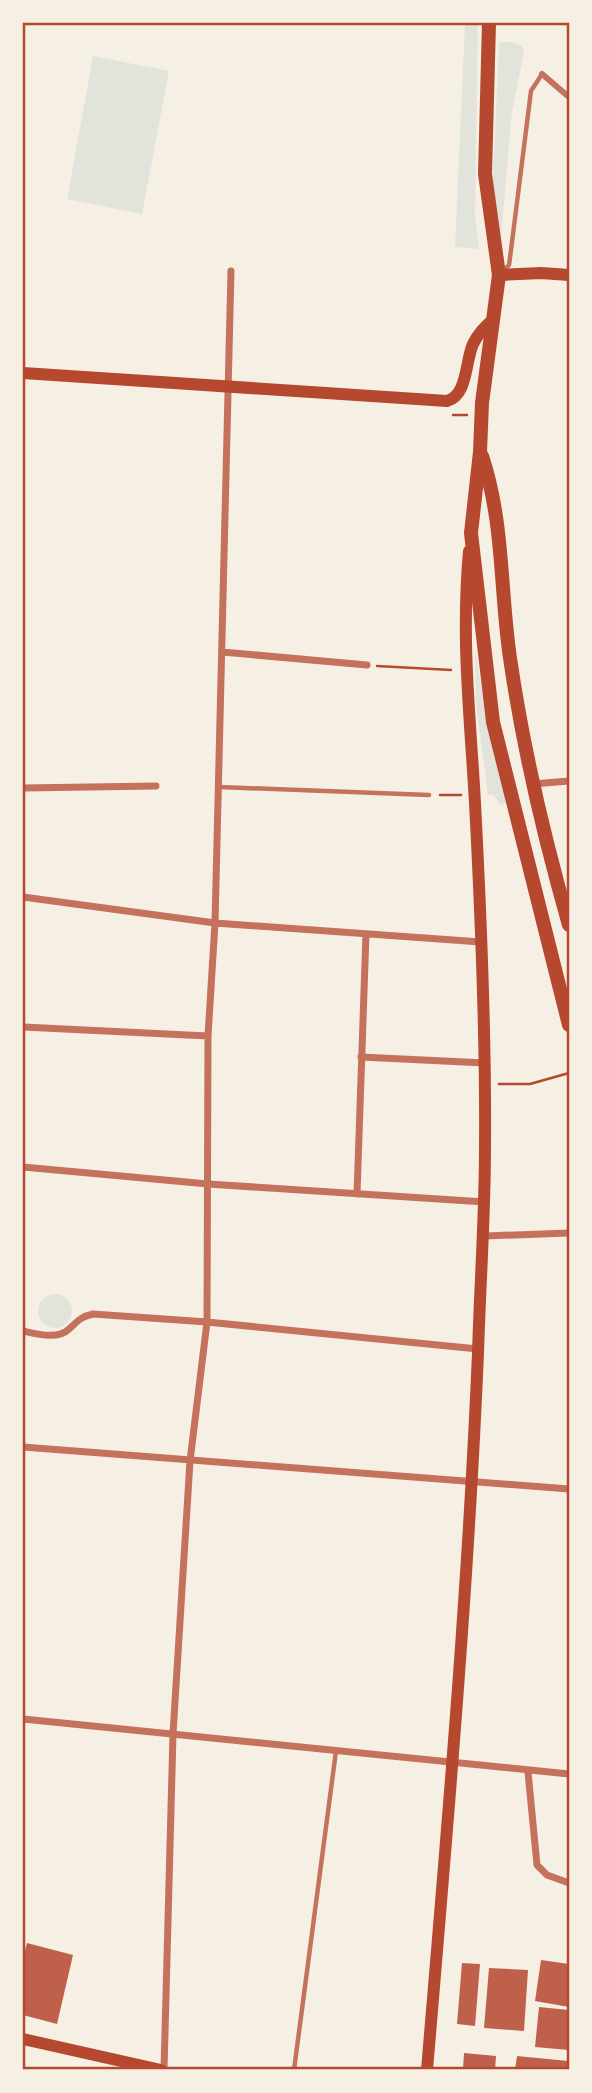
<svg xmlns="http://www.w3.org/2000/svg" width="592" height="2093" font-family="Spectral,serif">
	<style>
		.green { fill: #e2e4dc }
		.building { fill: #bf614a }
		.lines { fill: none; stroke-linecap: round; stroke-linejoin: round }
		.path { stroke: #b5482f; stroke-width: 2.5 }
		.service { stroke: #c5725c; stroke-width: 4.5 }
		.pedestrian { stroke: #c5725c; stroke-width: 6 }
		.minor { stroke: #c5725c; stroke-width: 7 }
		.secondary { stroke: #b5482f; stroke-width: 12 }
		.primary { stroke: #b5482f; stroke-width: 14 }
		.neatline { fill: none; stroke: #b5482f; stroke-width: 2.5 }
	</style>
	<rect width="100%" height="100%" fill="#f6efe4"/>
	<path class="green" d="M 465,23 L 478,23 L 475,214 L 479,249 L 455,247 Z
		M 499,42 L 512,42 L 522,46 L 524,53 L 512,111 L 501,238 L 492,201 Z
		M 93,56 L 169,71 L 142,214 L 67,199 Z
		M 475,650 L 488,726 L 509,802 L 500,805 L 494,795 L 488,795 L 476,702 Z
		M38 1311a17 17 0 1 1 34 0a17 17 0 1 1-34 0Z"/>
	<path class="building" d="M 27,1943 L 73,1955 L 57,2024 L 23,2015 L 23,1959 Z
		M 541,1960 L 569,1964 L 569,2007 L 535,2001 Z
		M 462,1963 L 480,1964 L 475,2026 L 457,2024 Z
		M 489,1968 L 528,1970 L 524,2031 L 484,2028 Z
		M 539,2007 L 569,2010 L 569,2050 L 535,2047 Z
		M 464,2053 L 496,2056 L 495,2070 L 463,2070 Z
		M 517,2056 L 568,2061 L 567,2070 L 515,2070 Z"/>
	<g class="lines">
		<path class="path" d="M 453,415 L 467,415
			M 377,666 L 451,670
			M 440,795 L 461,795
			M 499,1084 L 530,1084 L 569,1073"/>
		<path class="service" d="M 502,272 L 509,265 L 511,250 L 531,91 L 542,74
			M 219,787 L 429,795
			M 294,2070 L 336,1751"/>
		<path class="pedestrian" d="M 542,74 L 569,97"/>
		<path class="minor" d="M 222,652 L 367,665
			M 533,784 L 569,781
			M 23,788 L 156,786
			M 23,897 L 215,923 L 481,942
			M 23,1027 L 208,1036
			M 361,1057 L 485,1063
			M 23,1167 L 208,1184 L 485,1202
			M 357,1194 L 366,934
			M 485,1236 L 569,1233
			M 23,1331 C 37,1334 58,1340 69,1329 C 78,1321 80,1317 93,1314 L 207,1322 L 478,1349
			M 23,1447 L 569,1489
			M 23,1719 L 569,1774
			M 528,1772 L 537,1865 L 547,1875 L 569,1883
			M 164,2070 L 173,1734 L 190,1461 L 207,1322 L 208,1036 L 215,923 L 231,271"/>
		<path class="secondary" d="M 499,275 L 541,273 L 569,275
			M 23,373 L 447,401 C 468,395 465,362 473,344 C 478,334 485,326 494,319
			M 23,2039 L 161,2070
			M 427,2070 C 447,1831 468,1592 478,1353 C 480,1284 485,1216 485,1147 C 486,1032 481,917 475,803 C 470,714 461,640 469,551"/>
		<path class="primary" d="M 489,23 L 485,174 L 499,275 L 482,403 L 480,452 L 471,533 L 493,722 L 569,1025
			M 482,456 C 504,522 500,590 510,658 C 523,748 544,837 569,925"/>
	</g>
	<rect width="592" height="2093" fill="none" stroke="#f6efe4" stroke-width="49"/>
	<rect x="24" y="24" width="544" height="2044" class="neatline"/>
</svg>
